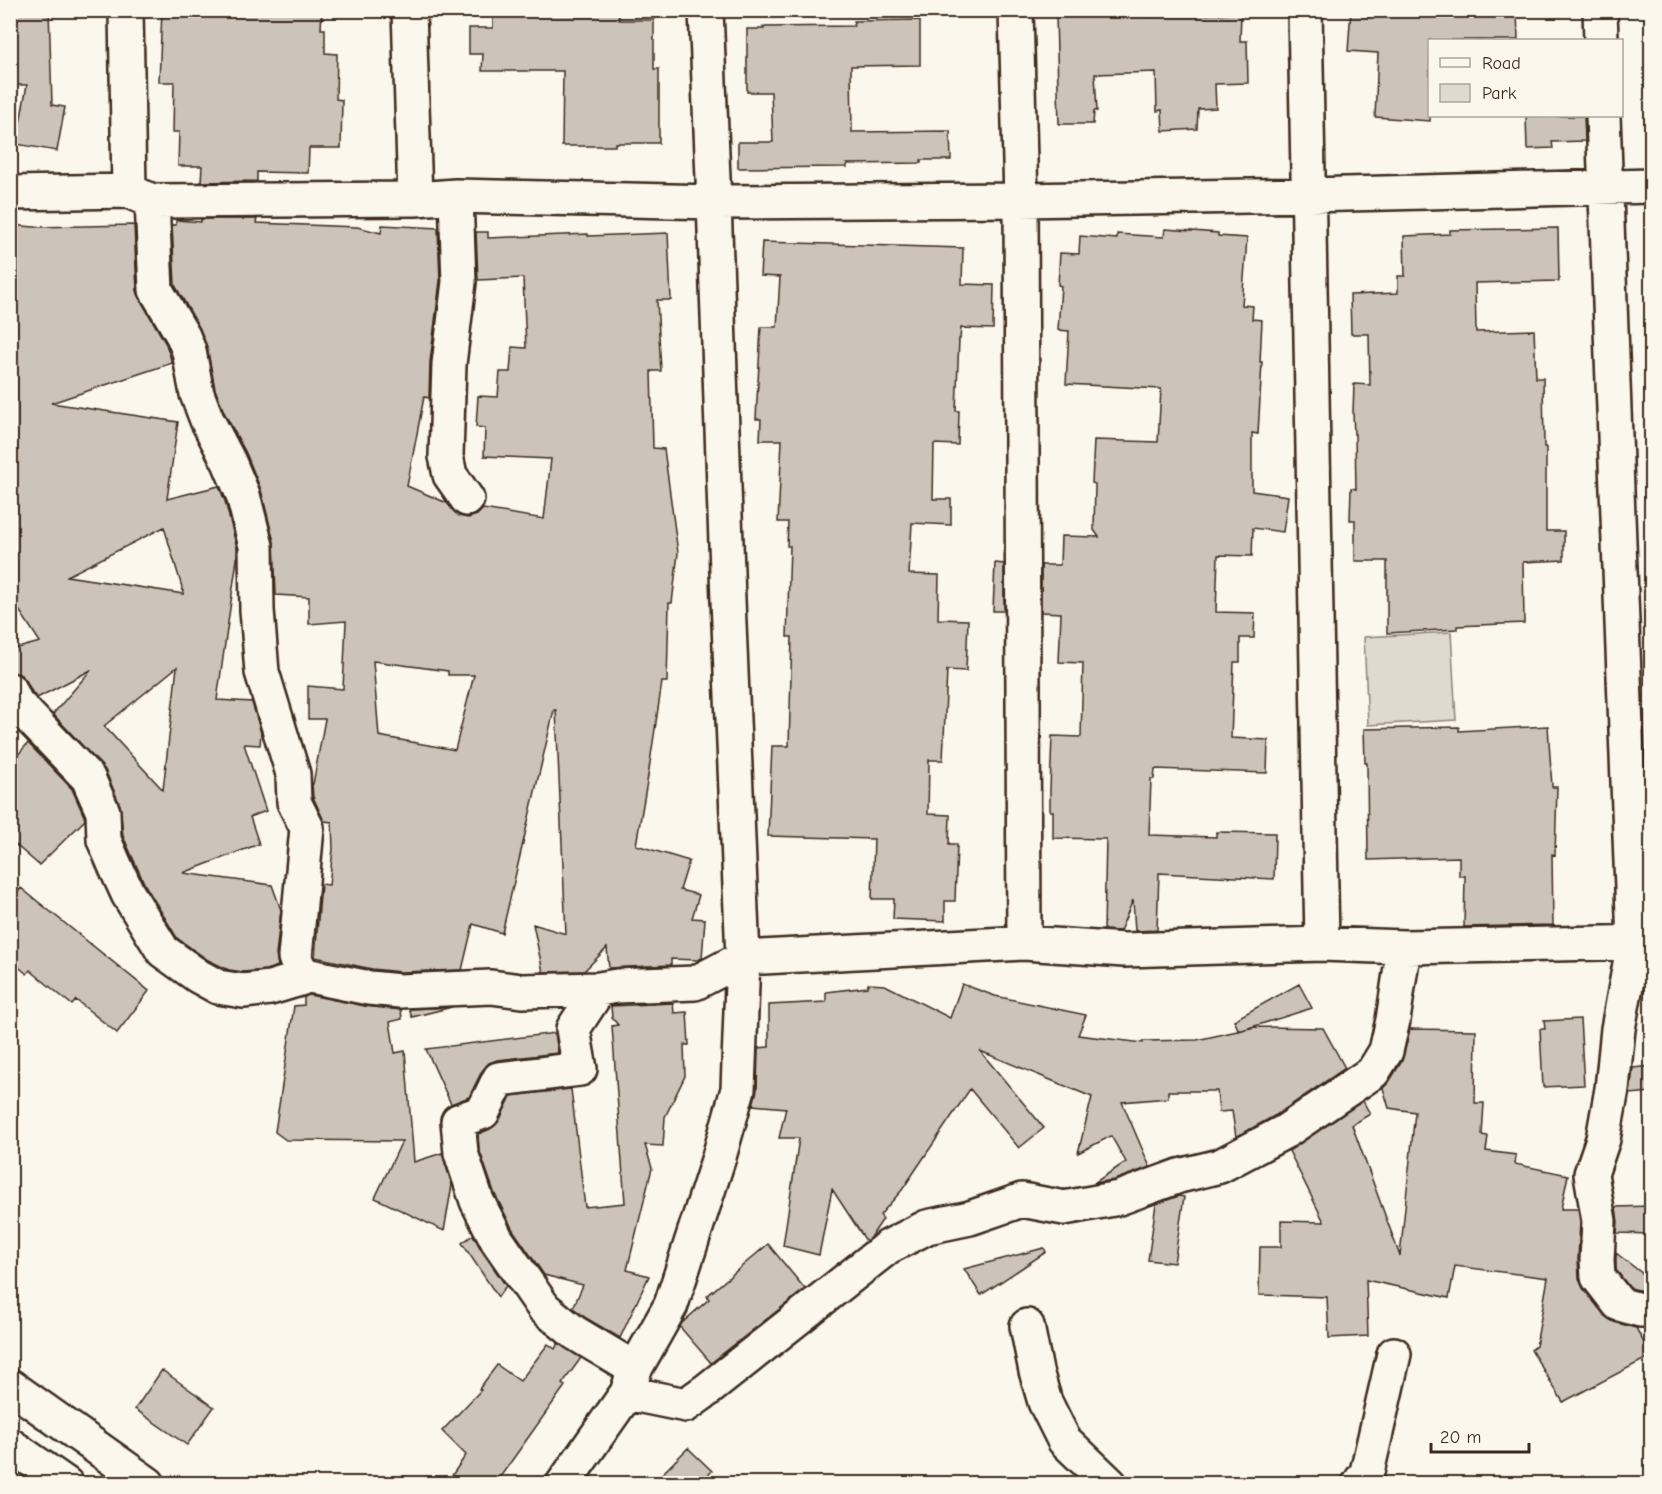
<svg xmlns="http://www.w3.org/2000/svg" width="1662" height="1494" font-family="'Comic Neue',sans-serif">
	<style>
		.green { fill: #dfd9ce; stroke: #8d8276; stroke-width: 1.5 }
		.building { fill: #ccc4b9; stroke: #3b2a1e; stroke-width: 1.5; fill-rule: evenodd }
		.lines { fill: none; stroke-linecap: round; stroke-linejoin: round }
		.minor-casing { stroke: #3b2a1e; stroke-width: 38 }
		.highway-casing { stroke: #3b2a1e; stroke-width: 38 }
		.minor { stroke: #fbf7ec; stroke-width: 33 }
		.highway { stroke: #fbf7ec; stroke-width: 33 }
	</style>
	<rect width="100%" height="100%" fill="#fbf7ec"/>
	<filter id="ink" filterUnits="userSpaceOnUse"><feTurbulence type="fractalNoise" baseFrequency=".0167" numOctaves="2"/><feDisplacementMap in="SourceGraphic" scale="12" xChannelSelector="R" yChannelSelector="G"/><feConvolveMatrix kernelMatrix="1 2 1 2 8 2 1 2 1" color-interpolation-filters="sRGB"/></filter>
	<g filter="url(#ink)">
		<path class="green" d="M 1451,632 L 1456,720 L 1368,725 L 1364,637 Z"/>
		<path class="building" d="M 10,10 L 49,10 L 52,105 L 65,107 L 57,151 L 16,144 L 27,85 L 10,85 Z
			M 162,10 L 322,10 L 321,29 L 325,29 L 325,53 L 337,54 L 336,99 L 342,100 L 341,148 L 309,148 L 308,173 L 257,172 L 257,181 L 201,182 L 202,166 L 178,166 L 179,132 L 173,132 L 174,82 L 159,82 Z
			M 493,10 L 619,10 L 619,20 L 654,20 L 654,69 L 659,69 L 659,143 L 615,143 L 615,146 L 562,146 L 563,71 L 482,71 L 483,54 L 469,54 L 469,28 L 493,28 Z
			M 1087,10 L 1146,10 L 1146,17 L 1241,13 L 1240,41 L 1247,41 L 1248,83 L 1215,84 L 1216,108 L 1198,109 L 1197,129 L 1163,131 L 1162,110 L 1157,111 L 1156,72 L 1095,74 L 1097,111 L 1094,111 L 1093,124 L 1059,124 L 1056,16 L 1087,16 Z
			M 1351,10 L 1517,10 L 1518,40 L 1430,40 L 1430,121 L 1375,117 L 1378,53 L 1348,51 Z
			M 920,20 L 920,65 L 851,66 L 852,132 L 950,131 L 951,160 L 921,160 L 921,163 L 847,164 L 847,167 L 738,168 L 738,142 L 773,142 L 771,92 L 747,92 L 747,29 L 764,29 L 763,27 L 854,26 L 854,21 Z
			M 1526,116 L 1584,116 L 1585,141 L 1552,142 L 1553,148 L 1527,149 Z
			M 201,219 L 257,219 L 256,223 L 357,227 L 381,233 L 382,225 L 438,228 L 440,281 L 430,362 L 429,398 L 424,397 L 407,486 L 447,503 L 459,516 L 468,518 L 477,515 L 483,509 L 544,519 L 551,459 L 484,456 L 485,428 L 476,427 L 478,396 L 498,397 L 500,372 L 510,372 L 512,347 L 526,348 L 523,278 L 478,280 L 476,232 L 488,232 L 488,238 L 588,234 L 588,236 L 668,233 L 671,300 L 657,300 L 661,371 L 651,371 L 653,448 L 664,449 L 678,553 L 672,603 L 669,603 L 667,682 L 662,682 L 648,776 L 636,845 L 689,861 L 680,890 L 699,895 L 692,918 L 705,919 L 702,958 L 698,960 L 671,959 L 671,965 L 609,968 L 607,948 L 584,971 L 543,972 L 533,924 L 566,934 L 556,710 L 554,710 L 502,933 L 473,924 L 462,970 L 400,972 L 372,969 L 315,957 L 321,884 L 329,885 L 333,849 L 332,822 L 324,821 L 313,797 L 312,784 L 313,784 L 325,719 L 308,719 L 308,686 L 343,689 L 346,621 L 309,624 L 309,597 L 276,595 L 274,542 L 261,490 L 246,453 L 224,412 L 215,389 L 207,347 L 200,329 L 175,285 L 172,225 L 176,225 L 176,220 L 201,222 ZM 373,661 L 448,671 L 448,675 L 474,675 L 455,750 L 379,736 Z
			M 10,225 L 35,227 L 134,225 L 137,291 L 140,299 L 166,344 L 172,363 L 51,403 L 178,422 L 167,499 L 219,486 L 225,501 L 237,548 L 237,559 L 217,700 L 252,702 L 261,733 L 260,745 L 244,744 L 266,811 L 250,817 L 259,844 L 183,873 L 272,885 L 281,910 L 276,955 L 278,966 L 266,970 L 243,972 L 229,970 L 208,960 L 177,938 L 145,885 L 123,836 L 120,805 L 105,770 L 53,714 L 91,670 L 37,698 L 32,692 L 27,682 L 21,675 L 10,671 L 10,650 L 40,642 L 10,596 ZM 164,527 L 184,594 L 67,576 ZM 177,667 L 163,790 L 104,726 Z
			M 1558,228 L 1559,281 L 1475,283 L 1476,332 L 1534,330 L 1536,378 L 1543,378 L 1544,447 L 1546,447 L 1546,531 L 1564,531 L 1564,560 L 1523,562 L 1524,623 L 1457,626 L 1457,629 L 1387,633 L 1387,561 L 1355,561 L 1355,520 L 1350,520 L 1351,488 L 1356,489 L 1355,434 L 1354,434 L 1353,413 L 1354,384 L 1370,385 L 1369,334 L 1351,334 L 1350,295 L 1398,293 L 1398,276 L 1405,276 L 1404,236 L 1450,234 L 1450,230 Z
			M 1165,229 L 1218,233 L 1218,236 L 1247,238 L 1242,305 L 1253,306 L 1252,319 L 1262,320 L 1260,362 L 1262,362 L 1258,434 L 1252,433 L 1252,491 L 1288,496 L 1283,532 L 1253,528 L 1252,556 L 1218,555 L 1216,612 L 1255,613 L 1254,638 L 1240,638 L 1240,662 L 1234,662 L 1231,738 L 1268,740 L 1267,773 L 1155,769 L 1154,779 L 1151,779 L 1149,835 L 1216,837 L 1216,832 L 1275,833 L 1274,879 L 1159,873 L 1157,930 L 1135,931 L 1133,900 L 1120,931 L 1104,930 L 1106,839 L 1053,838 L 1053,811 L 1050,811 L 1050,790 L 1052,736 L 1081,737 L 1083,663 L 1059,662 L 1061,613 L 1041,612 L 1041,565 L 1060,565 L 1061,536 L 1099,537 L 1094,530 L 1095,484 L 1092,483 L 1094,440 L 1158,442 L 1161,389 L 1066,384 L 1069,331 L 1058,330 L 1061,286 L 1058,285 L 1060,253 L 1079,254 L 1080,236 L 1117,239 L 1117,234 L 1164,237 Z
			M 762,242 L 963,248 L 962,284 L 994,285 L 993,329 L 961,328 L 960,339 L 959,339 L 956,411 L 959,411 L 958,445 L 934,444 L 933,499 L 951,499 L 951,525 L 912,523 L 909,574 L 939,575 L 938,619 L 968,620 L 966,671 L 947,670 L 943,760 L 929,760 L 928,814 L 950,815 L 949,844 L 957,844 L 955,901 L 945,901 L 945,921 L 893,919 L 894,899 L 872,899 L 874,839 L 768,836 L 772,746 L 789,746 L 792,637 L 787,637 L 790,546 L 787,546 L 788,522 L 778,522 L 782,440 L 760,440 L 761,419 L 756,419 L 761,327 L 777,327 L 780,277 L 760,276 Z
			M 995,563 L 1004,564 L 1004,611 L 993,611 Z
			M 1548,726 L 1552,787 L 1557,787 L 1555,855 L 1552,854 L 1553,925 L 1464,927 L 1465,876 L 1459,876 L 1459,857 L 1368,860 L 1367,763 L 1365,763 L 1364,729 L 1459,727 L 1459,731 Z
			M 28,743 L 72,789 L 84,816 L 85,820 L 39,865 L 10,840 L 10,764 Z
			M 21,888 L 149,991 L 117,1033 L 76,1000 L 72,1005 L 30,970 L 27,974 L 10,960 L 10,902 Z
			M 868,984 L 885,985 L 950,1018 L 962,984 L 995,996 L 1086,1015 L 1078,1035 L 1143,1043 L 1143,1041 L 1197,1040 L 1255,1027 L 1323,1028 L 1345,1068 L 1276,1115 L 1236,1137 L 1232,1111 L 1219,1112 L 1217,1091 L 1168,1091 L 1168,1098 L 1122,1102 L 1150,1167 L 1114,1180 L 1094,1183 L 1126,1162 L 1111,1136 L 1078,1153 L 1092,1097 L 980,1051 L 1044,1128 L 1019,1148 L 970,1089 L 902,1190 L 880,1215 L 883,1219 L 871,1237 L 866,1241 L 832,1189 L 819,1255 L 783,1246 L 799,1138 L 779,1138 L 786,1108 L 753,1105 L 757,1090 L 758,1048 L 769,1047 L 769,1005 L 826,1002 L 826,992 L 868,987 Z
			M 1299,984 L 1312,1008 L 1239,1031 L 1234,1020 Z
			M 309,995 L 365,1006 L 401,1010 L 402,1019 L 390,1022 L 395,1053 L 405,1051 L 414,1162 L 442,1153 L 452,1185 L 444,1231 L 375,1198 L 402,1141 L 286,1140 L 275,1132 L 294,1006 L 304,1005 L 304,997 Z
			M 673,1003 L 674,1013 L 687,1012 L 689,1045 L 684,1045 L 685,1076 L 665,1117 L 663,1146 L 645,1145 L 652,1168 L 627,1270 L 649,1276 L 620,1338 L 586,1318 L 573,1308 L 583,1285 L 544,1275 L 513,1230 L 494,1192 L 479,1149 L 478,1134 L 490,1129 L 499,1121 L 511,1096 L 571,1089 L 585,1207 L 625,1203 L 612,1026 L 618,1025 L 612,1018 L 611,1006 Z
			M 452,1007 L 412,1017 L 409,1009 Z
			M 1580,1019 L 1584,1085 L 1543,1087 L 1540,1029 L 1545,1029 L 1544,1021 Z
			M 1410,1029 L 1476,1030 L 1475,1103 L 1484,1103 L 1482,1135 L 1488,1136 L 1486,1151 L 1516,1155 L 1515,1164 L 1568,1175 L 1561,1209 L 1578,1209 L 1580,1222 L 1578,1259 L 1579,1278 L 1583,1288 L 1605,1316 L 1614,1322 L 1636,1328 L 1651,1356 L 1563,1402 L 1531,1350 L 1536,1346 L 1548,1278 L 1455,1266 L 1449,1298 L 1366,1280 L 1368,1336 L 1329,1338 L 1327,1297 L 1259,1295 L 1260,1247 L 1281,1247 L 1281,1221 L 1324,1222 L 1289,1151 L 1363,1101 L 1370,1114 L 1352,1125 L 1400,1256 L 1415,1112 L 1389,1108 L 1383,1088 L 1389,1082 L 1402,1061 Z
			M 555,1033 L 558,1053 L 497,1060 L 489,1063 L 482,1071 L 469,1097 L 451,1104 L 426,1049 Z
			M 1652,1066 L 1652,1092 L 1630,1094 L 1633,1068 Z
			M 1179,1196 L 1184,1197 L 1174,1263 L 1148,1260 L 1156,1204 Z
			M 1652,1206 L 1652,1234 L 1617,1233 L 1618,1222 L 1616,1207 Z
			M 473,1235 L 482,1251 L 506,1286 L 498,1297 L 462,1243 Z
			M 768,1244 L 805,1289 L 711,1363 L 680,1327 L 682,1323 L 709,1299 L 707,1296 Z
			M 1044,1248 L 1046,1252 L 981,1295 L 964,1269 Z
			M 1616,1253 L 1652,1281 L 1652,1291 L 1643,1291 L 1630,1288 L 1616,1270 Z
			M 558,1343 L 581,1358 L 562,1384 L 565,1386 L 495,1484 L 446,1484 L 466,1455 L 442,1431 L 481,1390 L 479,1389 L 497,1365 L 520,1381 L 548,1344 L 555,1349 Z
			M 162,1370 L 214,1407 L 187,1445 L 135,1409 Z
			M 688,1448 L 712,1471 L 699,1484 L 652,1484 Z"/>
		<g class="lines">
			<defs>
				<path id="minor" d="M 126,10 L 129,191
					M 409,10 L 415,199
					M 1016,10 L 1021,200 L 1024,943
					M 1305,10 L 1322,944
					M 1600,10 L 1601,40
					M 1603,116 L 1634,942 L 1618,1029 L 1612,1089 L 1603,1139 L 1591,1174 L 1599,1221 L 1597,1260 L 1598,1277 L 1619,1304 L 1640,1310 L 1652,1310
					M 10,193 L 129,191 L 152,201 L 415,199 L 456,196 L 714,202 L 1021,200 L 1309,195 L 1652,186
					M 456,196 L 459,282 L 449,364 L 446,456 L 450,475 L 467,499
					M 152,201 L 156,290 L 183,336 L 189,351 L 197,394 L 207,420 L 229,462 L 243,495 L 256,546 L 257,610 L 262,672 L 293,774 L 294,802 L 307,828 L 295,957 L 298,966 L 305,975
					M 10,690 L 16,703 L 88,778 L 103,812 L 104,840 L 117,870 L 128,894 L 163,951 L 198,976 L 218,987 L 243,991 L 270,988 L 300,979 L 305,975 L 369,988 L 400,991 L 491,987 L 522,991 L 599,989 L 617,986 L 695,983 L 743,958 L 1024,943 L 1124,950 L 1322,944 L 1404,947 L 1652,942
					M 599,989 L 573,1029 L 580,1069 L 499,1079 L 483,1112 L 458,1121 L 461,1153 L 477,1201 L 497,1240 L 544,1308 L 575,1333 L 635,1369
					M 1027,1326 L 1036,1371 L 1045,1402 L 1064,1440 L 1110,1484
					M 627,1393 L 686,1405 L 707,1390 L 888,1247 L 927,1227 L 970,1218 L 1022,1200 L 1064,1208 L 1119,1198 L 1179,1176 L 1220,1166 L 1286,1131 L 1373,1072 L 1386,1051 L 1393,1020 L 1404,947
					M 563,1484 L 627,1393 L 635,1369 L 671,1305 L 719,1157 L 738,1089 L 743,958 L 728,600 L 714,202 L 706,10
					M 1359,1484 L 1367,1472 L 1394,1354"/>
				<path id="highway" d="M 10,1386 L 148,1484
					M 10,1445 L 66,1484"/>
			</defs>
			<use href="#minor" class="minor-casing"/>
			<use href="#highway" class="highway-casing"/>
			<use href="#minor" class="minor"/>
			<use href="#highway" class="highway"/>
		</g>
	</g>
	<rect width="1662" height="1494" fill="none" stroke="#fbf7ec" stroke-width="36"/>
	<rect x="18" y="18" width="1626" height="1458" fill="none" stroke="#3b2a1e" stroke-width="2" filter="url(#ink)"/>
	<rect x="1428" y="39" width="195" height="78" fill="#fbf7ec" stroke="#aea59a" stroke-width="1.5"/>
	<rect x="1440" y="58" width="30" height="9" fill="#fbf7ec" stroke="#aea59a" stroke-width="1.5"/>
	<text x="1482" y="69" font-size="18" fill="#3b2a1e">Road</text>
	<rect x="1440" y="84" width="30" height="18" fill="#dfd9ce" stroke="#aea59a" stroke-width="1.5"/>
	<text x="1482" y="99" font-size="18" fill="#3b2a1e">Park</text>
	<path d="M1431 1443v9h98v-9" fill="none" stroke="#3b2a1e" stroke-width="3"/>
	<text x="1440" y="1443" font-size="18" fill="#3b2a1e" stroke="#fbf7ec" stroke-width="4.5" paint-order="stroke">20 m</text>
</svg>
